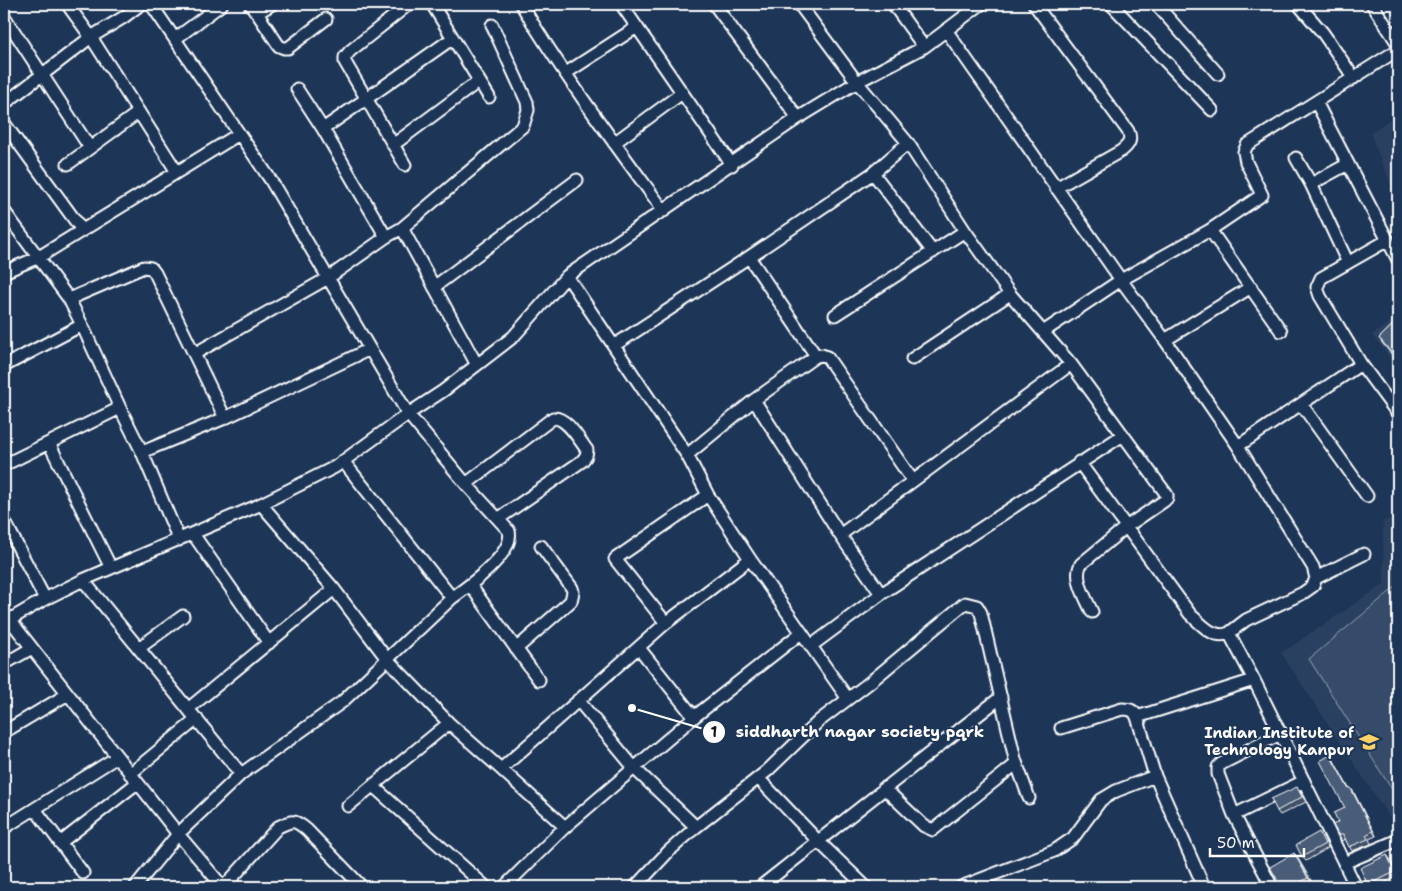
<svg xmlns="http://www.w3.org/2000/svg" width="1402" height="891" font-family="'Shantell Sans',sans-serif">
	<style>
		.built { fill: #2a4161 }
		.green { fill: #364b69; stroke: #9aa5b4 }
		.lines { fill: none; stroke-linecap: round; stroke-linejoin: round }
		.street-casing { stroke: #fff; stroke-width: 15 }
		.street { stroke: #1d3557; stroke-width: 11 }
		.wall { fill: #405068; stroke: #fff }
		.shaded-wall { fill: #344155; stroke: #fff }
		.building { fill: #4a5d79; stroke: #fff }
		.labels { text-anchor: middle; stroke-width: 4; stroke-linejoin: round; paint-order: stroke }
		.poi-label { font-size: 15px; font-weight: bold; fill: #fff; stroke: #1d3557; text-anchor: end }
		.leader { fill: none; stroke: #fff; stroke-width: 2 }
		.callout-dot { fill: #fff; stroke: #1d3557; stroke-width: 2 }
		.mark-label { font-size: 15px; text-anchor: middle; font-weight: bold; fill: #111 }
		.callout-label { font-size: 16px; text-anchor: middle; font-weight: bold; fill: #fff; stroke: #1d3557; stroke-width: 4; stroke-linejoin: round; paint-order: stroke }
	</style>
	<rect width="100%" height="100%" fill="#1d3557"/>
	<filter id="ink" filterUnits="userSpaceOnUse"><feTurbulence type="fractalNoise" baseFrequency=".02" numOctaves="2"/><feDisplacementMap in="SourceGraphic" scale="10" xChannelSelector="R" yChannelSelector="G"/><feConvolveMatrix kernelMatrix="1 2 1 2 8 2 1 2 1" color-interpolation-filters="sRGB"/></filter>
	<g filter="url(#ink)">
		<path class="built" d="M 1398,114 L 1398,201 L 1370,133 Z
			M 1398,316 L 1398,367 L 1372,335 Z
			M 1398,514 L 1398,830 L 1281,653 L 1384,584 L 1383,522 Z"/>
		<path class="green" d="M 1398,585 L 1398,799 L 1309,659 Z"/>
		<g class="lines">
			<defs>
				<path id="street" d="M 67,4 L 91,37 L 177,172
					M 151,4 L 270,179 L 408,414 L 443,391 L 513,337 L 567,276 L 798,118 L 857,82 L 924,47 L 981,4
					M 250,4 L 257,13 L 272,4
					M 432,4 L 489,97
					M 521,4 C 564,76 615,144 664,211
					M 621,4 L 732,165
					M 714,4 L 798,118
					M 799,4 L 857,82 L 908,143
					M 893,4 L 924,47
					M 1034,4 L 1128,131 C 1132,140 1129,145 1121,151 L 1056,188
					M 1111,4 L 1212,110
					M 1156,4 L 1218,74
					M 1298,4 L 1323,33 L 1354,78
					M 257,13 L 279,46 L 284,48 L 288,48 L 326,19
					M 4,16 L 90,148
					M 946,30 L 1121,280 L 1165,340 L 1238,446 L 1313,567 L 1316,578 L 1313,586 L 1303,593 L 1246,620 L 1229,633 L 1254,680 L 1137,717
					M 175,39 L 222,4
					M 566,73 L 637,27
					M 297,89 L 323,129 L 386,237
					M 1316,102 L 1398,260
					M 4,104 L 91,37 L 124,17 L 141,4
					M 4,123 L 82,230
					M 323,129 L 453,38
					M 614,143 L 682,93
					M 393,145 L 479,81
					M 1296,158 L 1311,184 L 1348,263
					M 68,164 L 139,112
					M 405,165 L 345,62 L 345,57 L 350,51 L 409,4
					M 873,173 L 933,252
					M 1311,184 L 1348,164
					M 4,211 L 69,299 L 82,325
					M 402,228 L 477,365
					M 1210,230 L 1281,331
					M 749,257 L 816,356
					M 4,272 L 39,257 L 239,134
					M 567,276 L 687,455 L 708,495 L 750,559 L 848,699
					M 434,287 L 577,180
					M 69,299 L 144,267 L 151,268 L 155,273 L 225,418
					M 835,315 L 965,231
					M 1043,332 L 1121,280 L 1210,230 L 1262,195 L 1246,162 L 1244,152 L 1247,145 L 1396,51 L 1398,44 L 1372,4
					M 1165,340 L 1251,287
					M 615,345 L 749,257 L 873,173 L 908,143 L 965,231 L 1010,294 L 1071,364 L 1167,495 L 1167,498 L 1164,501 L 1126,527 L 1081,564 C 1073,578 1086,598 1092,612
					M 194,354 L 328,278 L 386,237 L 402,228 L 523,126 L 528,110 L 527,102 L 492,25
					M 912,359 L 1010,294
					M 1361,364 L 1320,296 L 1317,287 L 1321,278 L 1388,240
					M 4,366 L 82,325 L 120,408
					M 1302,405 L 1367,496
					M 49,443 L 111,568
					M 1238,446 L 1361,364 L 1398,414
					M 142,452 L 225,418 L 370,349
					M 687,455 L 754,400
					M 343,461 L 452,598
					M 1079,462 L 1190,614 C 1201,624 1214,640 1229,633
					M 4,465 L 120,408 L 142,452 L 179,540
					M 466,484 L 553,418 C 567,417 579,440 587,450 L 586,456 L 582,461 L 498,519
					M 261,504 L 334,589
					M 4,520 L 45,599
					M 193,534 L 269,643
					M 840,535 L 754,400 L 816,356 L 822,355 L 827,357 L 913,481
					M 1316,578 L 1364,554
					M 83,580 L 241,774
					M 470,585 L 539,680
					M 881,594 L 840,535 L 1071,364
					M 4,623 L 45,599 L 83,580 L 257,506 L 335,467 L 408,414 L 466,484 L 509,531 C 515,553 469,586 452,598 L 342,702 L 241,774 L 178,834 L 10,620
					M 666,623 L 750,559
					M 811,646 L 881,594 L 1123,435
					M 139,648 L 183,616
					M 639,648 L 694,717
					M 516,649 L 571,601 L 573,592 L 572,588 L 541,546
					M 4,664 L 32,648
					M 1254,680 L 1356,887
					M 578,700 L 635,769 L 696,827
					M 188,709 L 334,589 L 387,659 L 449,723 L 501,769 L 666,623 L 615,559 L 708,495
					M 4,732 L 68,694
					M 501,769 L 565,827
					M 130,774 L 197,719
					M 1155,776 L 1204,887
					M 758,778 L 818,841 L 866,887
					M 373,786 L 486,887
					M 884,788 L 924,826 L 933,830 L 1016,764
					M 348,806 L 449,723
					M 35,809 L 83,873
					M 1234,815 L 1218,774 L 1218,767 L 1221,764 L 1282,733
					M 4,828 L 117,757
					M 60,843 L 137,783
					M 1344,863 L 1398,840
					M 135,887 L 178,834 L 223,887
					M 224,887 L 278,827 C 293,820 294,819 307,830 L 362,887
					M 504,887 L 565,827 L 694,717 L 801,633
					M 635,887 L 669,851 L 696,827 L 767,771 L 819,721 L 869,683 L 965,603 L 977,606 L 981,613 L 1015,759 L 1029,798
					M 760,887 L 1001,697
					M 961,887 L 1054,851 L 1073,838 L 1101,800 L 1116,791 L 1155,776 L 1137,717 C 1134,710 1130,709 1122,709 L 1061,728
					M 1272,887 L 1234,815 L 1304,781"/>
			</defs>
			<use href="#street" class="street-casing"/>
			<use href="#street" class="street"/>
		</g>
		<path class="wall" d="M 1398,320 L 1398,362 L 1383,344 L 1379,338 Z
			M 1333,759 L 1348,788 L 1353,791 L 1376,836 L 1369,839 L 1371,844 L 1352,851 L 1345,839 L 1342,841 L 1339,836 L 1338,822 L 1345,808 Z
			M 1297,787 L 1306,802 L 1280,815 L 1277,811 Z
			M 1323,836 L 1328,848 L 1306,861 L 1302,857 Z
			M 1294,853 L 1313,884 L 1307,887 L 1276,887 Z
			M 1390,859 L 1398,876 L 1375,887 L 1369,887 L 1368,885 Z"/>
		<path class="shaded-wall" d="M 1330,755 L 1333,759 L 1351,792 L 1348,788 Z
			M 1350,787 L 1353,791 L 1376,836 L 1373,831 Z
			M 1294,853 L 1299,860 L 1313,884 L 1308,878 Z
			M 1387,855 L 1390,859 L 1398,876 L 1395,872 Z"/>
		<path class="building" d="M 1398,320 L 1398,360 L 1379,338 Z
			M 1330,755 L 1348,788 L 1350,787 L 1373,831 L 1366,835 L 1368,839 L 1349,847 L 1343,834 L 1339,836 L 1333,825 L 1338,822 L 1334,813 L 1345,808 L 1320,761 Z
			M 1297,787 L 1302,797 L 1277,811 L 1271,799 Z
			M 1319,832 L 1325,844 L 1302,857 L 1296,845 Z
			M 1294,853 L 1308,878 L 1291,887 L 1276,887 L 1274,883 L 1277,879 L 1270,867 Z
			M 1387,855 L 1395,872 L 1368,885 L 1360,868 Z"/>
	</g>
	<defs>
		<symbol id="university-bare" viewBox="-9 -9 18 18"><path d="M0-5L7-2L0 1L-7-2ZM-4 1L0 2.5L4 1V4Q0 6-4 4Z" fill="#ffd166" stroke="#1d3557" stroke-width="2.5" paint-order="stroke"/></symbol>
	</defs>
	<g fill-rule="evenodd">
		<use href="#university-bare" x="1355" y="728" width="28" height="28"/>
	</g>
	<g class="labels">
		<g class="poi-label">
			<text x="1354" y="738">Indian Institute of<tspan x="1354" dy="17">Technology Kanpur</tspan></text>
		</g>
	</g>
	<path class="leader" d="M632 708L714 732"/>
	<g class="callout-dot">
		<circle cx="632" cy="708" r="5"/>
		<circle cx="714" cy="732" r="12"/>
	</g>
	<g class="mark-label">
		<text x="714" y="737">1</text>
	</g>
	<g class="callout-label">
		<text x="860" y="737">siddharth nagar society pqrk</text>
	</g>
	<rect width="1402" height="891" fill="none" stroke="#1d3557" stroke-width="20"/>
	<rect x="10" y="10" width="1382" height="871" fill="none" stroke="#fff" stroke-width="2" filter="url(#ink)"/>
	<path d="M1210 848v8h94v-8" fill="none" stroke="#ffffff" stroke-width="2.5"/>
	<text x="1217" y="848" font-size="15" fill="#ffffff" stroke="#1d3557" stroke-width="4" paint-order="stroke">50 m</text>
</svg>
